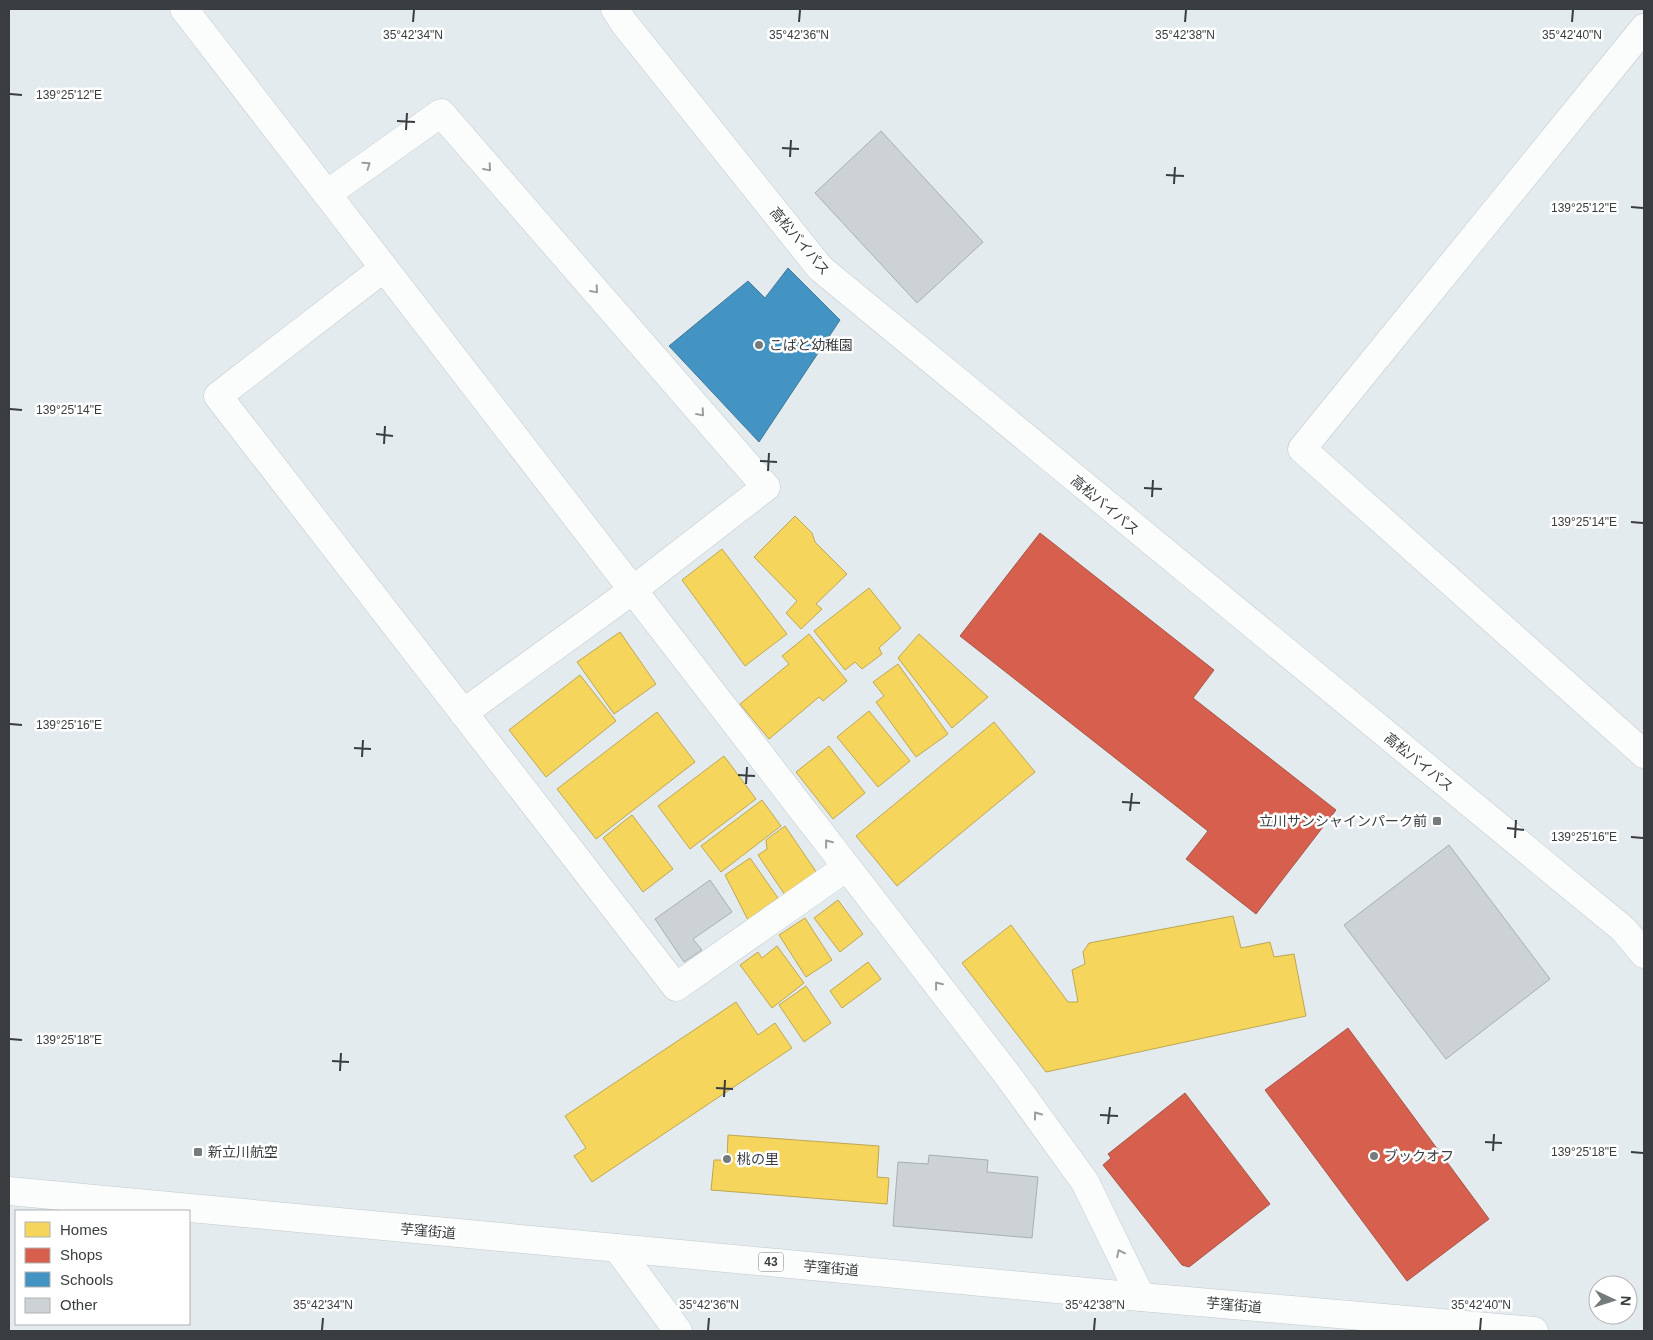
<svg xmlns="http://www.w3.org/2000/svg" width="1653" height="1340" font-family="Arial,'Noto Sans JP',sans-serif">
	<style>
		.homes { fill: #f6d55c; stroke: #bda753 }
		.shops { fill: #d6604d; stroke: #a75649 }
		.schools { fill: #4393c3; stroke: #40799b }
		.building { fill: #cdd2d4; stroke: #a9aeb0 }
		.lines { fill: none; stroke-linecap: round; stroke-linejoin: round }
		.street-casing { stroke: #c3c9cb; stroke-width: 29 }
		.secondary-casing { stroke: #c3c9cb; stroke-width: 29 }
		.primary-casing { stroke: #c3c9cb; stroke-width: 29 }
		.street { stroke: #fbfcfc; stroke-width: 28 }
		.secondary { stroke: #fbfcfc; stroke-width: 28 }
		.primary { stroke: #fbfcfc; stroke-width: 28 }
		.oneway { stroke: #9a9c9e }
		.ticks { fill: none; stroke: #393d3f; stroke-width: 2 }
		.poi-dot { fill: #757a7c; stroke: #fff; stroke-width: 2 }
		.labels { text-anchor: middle; stroke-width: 5; stroke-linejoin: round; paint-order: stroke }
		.shield { fill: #fff; stroke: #747779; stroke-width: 1 }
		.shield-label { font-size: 12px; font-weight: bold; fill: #393d3f }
		.street-label { font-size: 14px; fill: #393d3f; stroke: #fff }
		.poi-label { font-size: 14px; fill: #393d3f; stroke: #fff; text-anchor: start }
		.ticks-label { font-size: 12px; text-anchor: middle; fill: #393d3f; stroke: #fff; stroke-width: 5; stroke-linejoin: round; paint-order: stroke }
	</style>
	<rect width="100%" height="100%" fill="#e4ebee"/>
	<path class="homes" d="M 795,516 L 812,533 L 815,542 L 847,574 L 816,604 L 822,609 L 801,629 L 786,613 L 797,601 L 754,557 Z
		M 722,549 L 787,634 L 745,666 L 682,580 Z
		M 869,588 L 901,628 L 879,648 L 882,654 L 862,669 L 855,662 L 845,670 L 814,631 Z
		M 620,632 L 656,684 L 614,714 L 577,662 Z
		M 809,634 L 847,681 L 823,701 L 819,697 L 769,739 L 740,704 L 789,664 L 782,656 Z
		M 919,634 L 988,697 L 952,728 L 898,658 Z
		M 898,664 L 948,734 L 916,757 L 876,702 L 884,696 L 873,682 Z
		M 580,675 L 616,721 L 546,777 L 509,730 Z
		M 869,711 L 910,761 L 878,787 L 837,737 Z
		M 657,712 L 695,762 L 596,839 L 557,789 Z
		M 994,722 L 1035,772 L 897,886 L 856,836 Z
		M 829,746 L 865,793 L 833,819 L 796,772 Z
		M 724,756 L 756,799 L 690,849 L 658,806 Z
		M 762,800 L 781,826 L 721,872 L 701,846 Z
		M 632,815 L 673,869 L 643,892 L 603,838 Z
		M 785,826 L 817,873 L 785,895 L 758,855 L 767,849 L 766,840 Z
		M 750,858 L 778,898 L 748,920 L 725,875 Z
		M 838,900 L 863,934 L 840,952 L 814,918 Z
		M 1233,916 L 1241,948 L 1270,942 L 1274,957 L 1294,954 L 1306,1016 L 1046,1072 L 962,963 L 1011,925 L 1068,1002 L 1078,1002 L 1072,970 L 1085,964 L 1083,952 L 1089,943 Z
		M 805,918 L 832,960 L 806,977 L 779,935 Z
		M 777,946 L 804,983 L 772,1008 L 740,965 L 758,952 L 762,958 Z
		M 868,962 L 881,979 L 842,1008 L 830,991 Z
		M 806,986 L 831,1023 L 804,1042 L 779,1005 Z
		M 736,1002 L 758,1035 L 775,1023 L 792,1048 L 592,1182 L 574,1156 L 586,1148 L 565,1116 Z
		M 728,1135 L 879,1146 L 877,1177 L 889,1178 L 887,1204 L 711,1190 L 714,1160 L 727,1160 Z"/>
	<path class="shops" d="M 1040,533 L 1214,670 L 1193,698 L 1336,810 L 1256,914 L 1186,859 L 1208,831 L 960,636 Z
		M 1348,1028 L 1489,1219 L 1407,1281 L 1265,1090 Z
		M 1185,1093 L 1270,1204 L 1189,1267 L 1182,1265 L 1103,1165 L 1111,1158 L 1108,1154 Z"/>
	<path class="schools" d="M 788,268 L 840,320 L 759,442 L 669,346 L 748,281 L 765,298 Z"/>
	<path class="building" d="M 881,131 L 983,242 L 917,303 L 815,193 Z
		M 1449,845 L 1550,979 L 1446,1059 L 1344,925 Z
		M 710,880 L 732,912 L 693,939 L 702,950 L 684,962 L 655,919 Z
		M 929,1155 L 988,1160 L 987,1172 L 1038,1177 L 1032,1238 L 893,1226 L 898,1162 L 928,1164 Z"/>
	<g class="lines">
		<defs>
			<path id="street" d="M 184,9 L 1009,1077 L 1085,1182 L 1141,1297
				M 1644,28 L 1302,449 L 1644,754
				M 327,194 L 441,113 L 766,487 L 633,590 L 463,713
				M 384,268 L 218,396 L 676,987 L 847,867
				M 617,1248 L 678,1331"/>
			<path id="secondary" d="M 615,9 L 624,23 L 820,268 L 1623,929 L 1644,954"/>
			<path id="primary" d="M 9,1191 L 1141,1297 L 1534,1331"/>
		</defs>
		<use href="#street" class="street-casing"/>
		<use href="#secondary" class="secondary-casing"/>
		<use href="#primary" class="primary-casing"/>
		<use href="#street" class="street"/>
		<use href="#secondary" class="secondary"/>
		<use href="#primary" class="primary"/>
	</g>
	<defs><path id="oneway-chevron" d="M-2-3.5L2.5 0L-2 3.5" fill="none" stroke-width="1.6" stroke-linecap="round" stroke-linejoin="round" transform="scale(1.25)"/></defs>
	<g class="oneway">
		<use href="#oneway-chevron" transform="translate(367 165) rotate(-35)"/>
		<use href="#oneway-chevron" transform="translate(488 168) rotate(49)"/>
		<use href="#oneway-chevron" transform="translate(595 290) rotate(49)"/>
		<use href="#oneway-chevron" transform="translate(701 413) rotate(49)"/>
		<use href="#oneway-chevron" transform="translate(828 843) rotate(-128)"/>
		<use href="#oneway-chevron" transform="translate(938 985) rotate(-128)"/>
		<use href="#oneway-chevron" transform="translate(1037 1115) rotate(-126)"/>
		<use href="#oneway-chevron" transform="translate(1120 1253) rotate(-116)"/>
	</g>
	<path class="ticks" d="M 413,22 L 414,10M 799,22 L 800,10M 1185,22 L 1186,10M 1572,22 L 1573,10M 10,94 L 22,95M 397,121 L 415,122M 406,130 L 407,113M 782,148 L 799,149M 790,157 L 791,140M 1166,175 L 1184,176M 1174,184 L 1175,167M 1631,207 L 1643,208M 10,409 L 22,410M 376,434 L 393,436M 384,444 L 385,426M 760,461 L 777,462M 768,471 L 769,453M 1144,488 L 1162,489M 1152,497 L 1153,480M 1631,522 L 1643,523M 10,724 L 22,725M 354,748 L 371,749M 362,757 L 363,740M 738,775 L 755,776M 746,784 L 747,767M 1122,802 L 1140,803M 1130,811 L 1132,793M 1507,828 L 1524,830M 1631,837 L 1643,838M 1515,838 L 1516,820M 10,1039 L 22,1040M 332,1061 L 349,1062M 340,1071 L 341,1053M 716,1088 L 733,1089M 724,1097 L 725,1080M 1100,1115 L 1118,1116M 1108,1124 L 1110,1107M 1485,1142 L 1502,1143M 1493,1151 L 1494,1134M 1631,1152 L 1643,1153M 322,1330 L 323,1318M 708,1330 L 709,1318M 1094,1330 L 1095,1318M 1480,1330 L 1481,1318"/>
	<g class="poi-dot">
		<circle cx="759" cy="345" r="5"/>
		<rect x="1432" y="816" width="10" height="10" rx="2.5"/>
		<rect x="193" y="1147" width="10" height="10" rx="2.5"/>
		<circle cx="1374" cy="1156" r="5"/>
		<circle cx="727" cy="1159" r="5"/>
	</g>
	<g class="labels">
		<rect class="shield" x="758.5" y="1252.5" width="25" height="19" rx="4"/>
		<g class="shield-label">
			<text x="771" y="1266">43</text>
		</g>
		<g class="street-label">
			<text transform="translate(800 241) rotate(50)" y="5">高松バイパス</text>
			<text transform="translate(1105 505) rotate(40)" y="5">高松バイパス</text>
			<text transform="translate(1419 762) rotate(39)" y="5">高松バイパス</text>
			<text transform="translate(428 1231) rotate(5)" y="5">芋窪街道</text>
			<text transform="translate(831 1268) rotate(5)" y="5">芋窪街道</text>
			<text transform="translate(1234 1305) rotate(5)" y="5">芋窪街道</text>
		</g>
		<g class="poi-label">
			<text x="769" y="350">こばと幼稚園</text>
			<text x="1427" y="826" text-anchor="end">立川サンシャインパーク前</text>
			<text x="208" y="1157">新立川航空</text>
			<text x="1384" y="1161">ブックオフ</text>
			<text x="737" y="1164">桃の里</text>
		</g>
	</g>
	<g class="ticks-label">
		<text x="413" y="39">35°42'34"N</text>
		<text x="799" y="39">35°42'36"N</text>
		<text x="1185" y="39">35°42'38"N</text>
		<text x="1572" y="39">35°42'40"N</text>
		<text x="69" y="99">139°25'12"E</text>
		<text x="1584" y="212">139°25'12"E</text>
		<text x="69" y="414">139°25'14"E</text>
		<text x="1584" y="526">139°25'14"E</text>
		<text x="69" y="729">139°25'16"E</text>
		<text x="1584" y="841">139°25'16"E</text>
		<text x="69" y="1044">139°25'18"E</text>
		<text x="1584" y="1156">139°25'18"E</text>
		<text x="323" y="1309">35°42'34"N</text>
		<text x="709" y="1309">35°42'36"N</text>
		<text x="1095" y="1309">35°42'38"N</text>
		<text x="1481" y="1309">35°42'40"N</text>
	</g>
	<rect width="1653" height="1340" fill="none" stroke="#393d3f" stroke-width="20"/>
	<rect x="15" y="1210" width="175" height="115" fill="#ffffff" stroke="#b0b1b2"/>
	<rect x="25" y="1222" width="25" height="15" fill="#f6d55c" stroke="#b0b1b2"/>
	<text x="60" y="1235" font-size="15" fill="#393d3f">Homes</text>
	<rect x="25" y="1248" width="25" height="15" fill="#d6604d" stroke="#b0b1b2"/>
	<text x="60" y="1260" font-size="15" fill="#393d3f">Shops</text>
	<rect x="25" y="1272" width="25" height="15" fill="#4393c3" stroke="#b0b1b2"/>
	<text x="60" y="1285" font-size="15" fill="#393d3f">Schools</text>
	<rect x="25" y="1298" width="25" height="15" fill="#cdd2d4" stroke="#b0b1b2"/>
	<text x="60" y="1310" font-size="15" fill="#393d3f">Other</text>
	<g transform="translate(1613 1300) rotate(94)"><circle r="24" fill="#ffffff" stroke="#b0b1b2"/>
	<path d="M0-4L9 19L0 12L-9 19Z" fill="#757a7c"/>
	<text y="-8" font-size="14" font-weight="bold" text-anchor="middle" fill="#393d3f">N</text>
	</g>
</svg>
